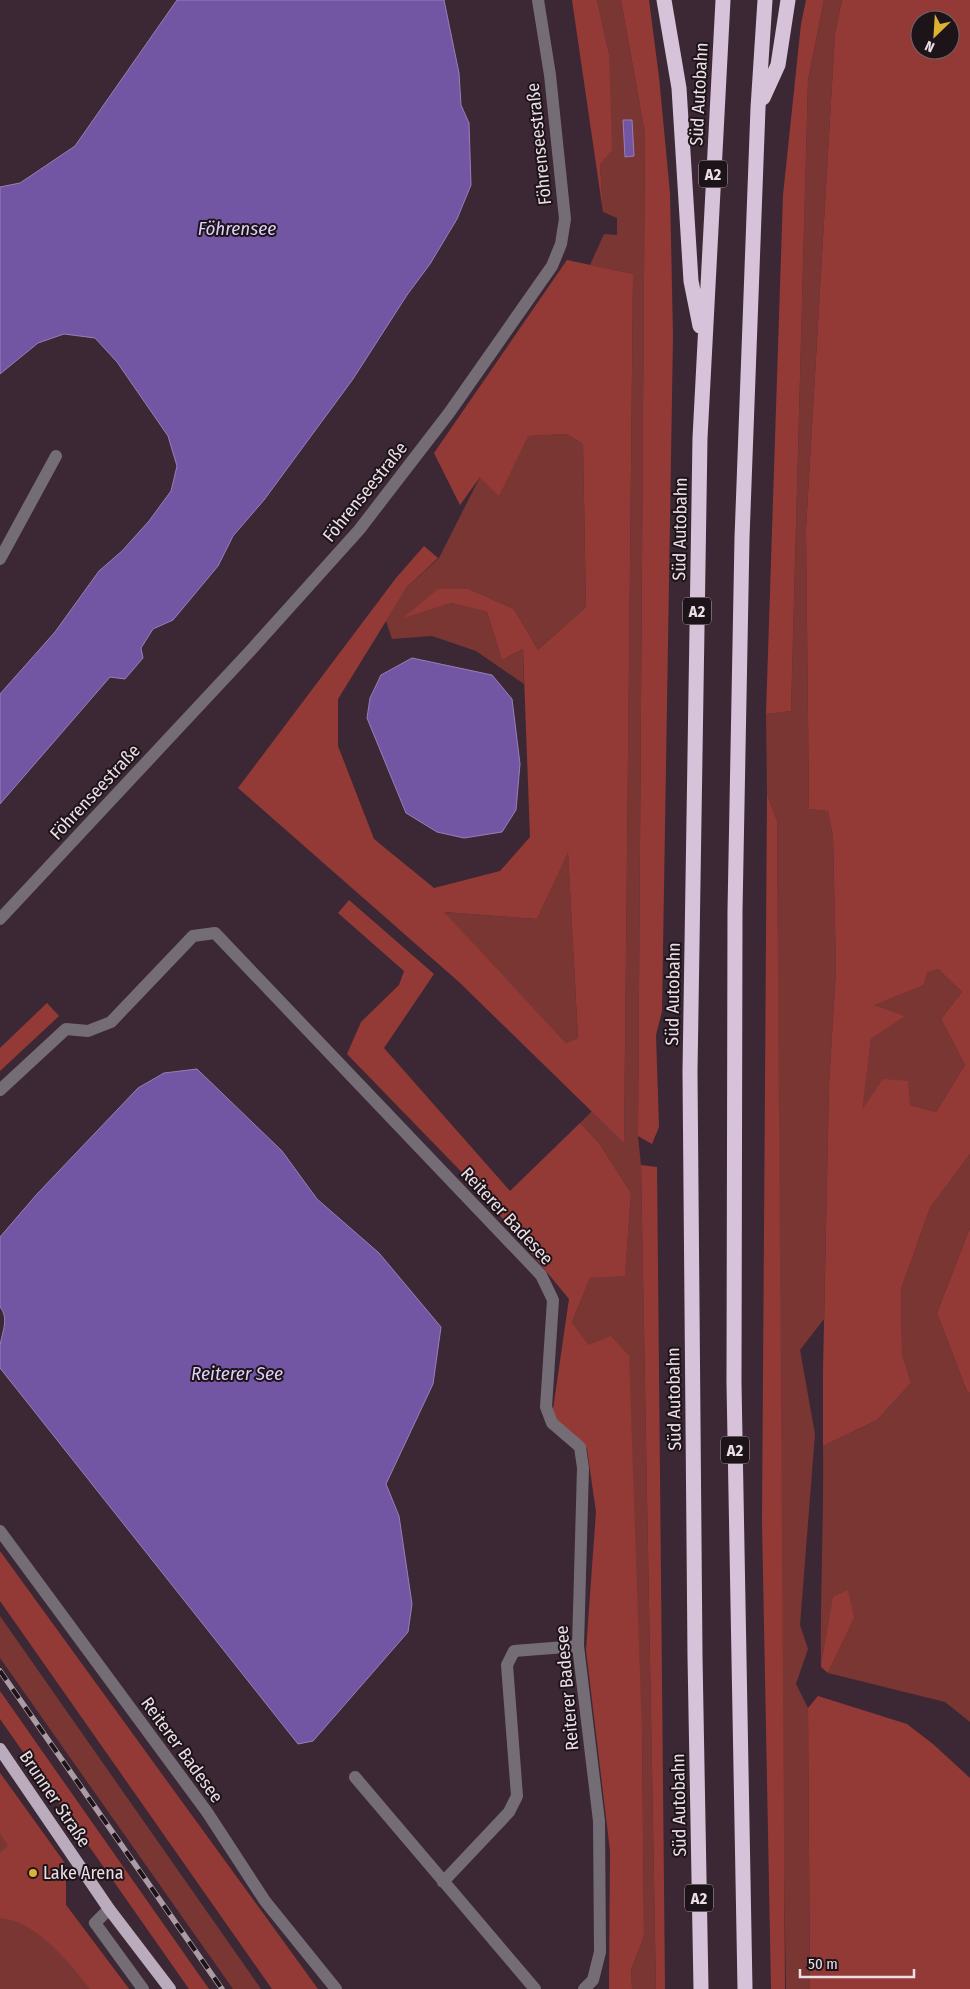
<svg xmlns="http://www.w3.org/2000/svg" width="970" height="1989" font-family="'Fira Sans Condensed',sans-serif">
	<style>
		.green { fill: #7a3632 }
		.forest { fill: #943a36; fill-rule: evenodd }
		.water { fill: #7356a3; stroke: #977fb7 }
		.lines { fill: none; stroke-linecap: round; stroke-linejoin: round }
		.minor { stroke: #756d76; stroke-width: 12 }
		.major { stroke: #baabbd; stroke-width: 12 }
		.highway { stroke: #d6c3d9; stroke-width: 15 }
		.rail-casing { stroke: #ab9ba4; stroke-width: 5.5 }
		.rail { stroke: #1d1419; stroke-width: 4; stroke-dasharray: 11; stroke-linecap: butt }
		.poi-dot { fill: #dbb233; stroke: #1d1419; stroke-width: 2 }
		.labels { text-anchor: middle; stroke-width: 4; stroke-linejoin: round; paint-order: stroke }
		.shield { fill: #1d1419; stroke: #aea1a8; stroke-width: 1 }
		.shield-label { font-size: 16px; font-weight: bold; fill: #ecdee6 }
		.street-label { font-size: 18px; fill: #ecdee6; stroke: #1d1419 }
		.poi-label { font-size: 18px; fill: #ecdee6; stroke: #1d1419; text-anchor: start }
		.water-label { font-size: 19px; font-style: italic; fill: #ddcffb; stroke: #1d1419 }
	</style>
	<rect width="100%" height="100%" fill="#3c2834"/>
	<path class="green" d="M 597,0 L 621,0 L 645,134 L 638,1136 L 641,1165 L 656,1989 L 632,1989 L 631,1970 L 644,1936 L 642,1733 L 589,1345 L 572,1322 L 590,1278 L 625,1275 L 631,1193 L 599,1143 L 580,1123 L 592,1111 L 624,1142 L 633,274 L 590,265 L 604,234 L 617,235 L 617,218 L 603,212 L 600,164 L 609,54 Z
		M 824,0 L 842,0 L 835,33 L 806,529 L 809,809 L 828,811 L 833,837 L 836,969 L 829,1085 L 824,1319 L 800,1350 L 815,1434 L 800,1625 L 808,1649 L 796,1684 L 808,1708 L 810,1989 L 786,1989 L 782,1755 L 777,821 L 767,794 L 766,714 L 791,711 L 808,80 Z
		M 567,434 L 583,444 L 586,607 L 538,650 L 514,609 L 469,589 L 404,617 L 451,603 L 487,612 L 502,660 L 523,649 L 524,684 L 476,651 L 432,636 L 392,639 L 386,621 L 407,587 L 439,558 L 480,477 L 528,436 Z
		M 568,851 L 578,1038 L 566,1043 L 443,912 L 537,919 Z
		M 938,969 L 962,992 L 941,1019 L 965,1065 L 936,1112 L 910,1105 L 861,1111 L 871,1039 L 904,1016 L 873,1005 L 924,985 L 927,971 Z
		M 970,1154 L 970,1228 L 937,1313 L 967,1391 L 970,1393 L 970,1722 L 945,1702 L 828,1673 L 854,1618 L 821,1667 C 820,1594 824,1520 823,1446 L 877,1420 L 911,1383 L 902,1354 L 901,1289 L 930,1208 Z
		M 0,1616 L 261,1989 L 233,1989 L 0,1658 Z
		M 0,1773 L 64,1862 L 66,1883 L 66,1905 L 129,1989 L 0,1989 Z"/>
	<path class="forest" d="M 572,0 L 597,0 L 609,54 L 612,150 L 600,164 L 603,212 Z
		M 621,0 L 649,0 L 659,77 L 670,193 L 673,335 L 662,1011 L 656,1035 L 659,1127 L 652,1144 L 638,1136 L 645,134 Z
		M 806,0 L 824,0 L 808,80 L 791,711 L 766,714 L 783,195 L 801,24 Z
		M 842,0 L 970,0 L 970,1154 L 930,1208 L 901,1289 L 902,1354 L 911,1383 L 877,1420 L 823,1446 L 823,1372 L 829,1085 L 836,969 L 833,837 L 828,811 L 809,809 L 806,529 L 835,33 ZM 920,20 L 950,20 L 950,50 L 920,50 ZM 938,969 L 962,992 L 941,1019 L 965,1065 L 936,1112 L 910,1105 L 908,1081 L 883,1079 L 862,1110 L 871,1039 L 905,1016 L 874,1005 L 924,985 L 927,972 Z
		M 567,260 L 633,274 L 624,1143 L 459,982 L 238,788 L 396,578 L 424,546 L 438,558 L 407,587 L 338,699 L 338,746 L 374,839 L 434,888 L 500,871 L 530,837 L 523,649 L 502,660 L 487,612 L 451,603 L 403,618 L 438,589 L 469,589 L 514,609 L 538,650 L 586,607 L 583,444 L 567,434 L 528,436 L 499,496 L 480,477 L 460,505 L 434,453 ZM 568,852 L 578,1038 L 566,1043 L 444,912 L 537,919 Z
		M 767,794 L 777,821 L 785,1989 L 771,1989 L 762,1521 Z
		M 349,900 L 434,974 L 384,1048 L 510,1191 L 580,1123 L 599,1143 L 631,1193 L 625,1276 L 590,1278 L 572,1322 L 589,1345 L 611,1336 L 629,1356 L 642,1733 L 644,1936 L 631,1970 L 632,1989 L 609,1989 L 610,1851 L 586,1650 L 596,1512 L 587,1449 L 557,1423 L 553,1409 L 569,1299 L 480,1191 L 347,1054 L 361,1022 L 399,985 L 404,971 L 338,913 Z
		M 47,1003 L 59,1016 L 0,1071 L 0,1048 Z
		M 641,1165 L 657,1167 L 665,1989 L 656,1989 Z
		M 970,1228 L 970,1393 L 967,1391 L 937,1313 Z
		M 0,1551 L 318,1989 L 272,1989 L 0,1601 Z
		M 848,1590 L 854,1618 L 828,1673 L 821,1667 L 833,1597 Z
		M 0,1691 L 209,1989 L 189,1989 L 0,1719 Z
		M 818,1696 L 907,1724 L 933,1744 L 970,1778 L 970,1989 L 810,1989 L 808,1708 Z
		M 0,1773 L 64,1862 L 66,1883 L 66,1905 L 129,1989 L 90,1989 C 69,1962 36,1921 0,1918 L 0,1853 L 8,1846 L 0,1833 Z"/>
	<path class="water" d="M 177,0 L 444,0 L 459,73 L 461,105 L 469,123 L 471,185 L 457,219 L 430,264 L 407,295 L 353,379 L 264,500 L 233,536 L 218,566 L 173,620 L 153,629 L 141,648 L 143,658 L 125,679 L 110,677 L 0,804 L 0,694 L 55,632 L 99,571 L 122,551 L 149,521 L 171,491 L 177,466 L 168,436 L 117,362 L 95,338 L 64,334 L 38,343 L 0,374 L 0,187 L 20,183 L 75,146 Z
		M 623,120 L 632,120 L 634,156 L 625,157 Z
		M 412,658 L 492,675 L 512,699 L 520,764 L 516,810 L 502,832 L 464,838 L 437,832 L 406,813 L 367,718 L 370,698 L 381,675 Z
		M 197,1069 L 282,1151 L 317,1199 L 379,1253 L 441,1327 L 433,1384 L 386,1484 L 399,1516 L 412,1604 L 408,1632 L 313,1741 L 298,1744 L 0,1368 C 0,1361 0,1354 0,1347 C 1,1334 10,1319 0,1307 L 0,1237 L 37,1194 L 138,1088 L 164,1073 Z"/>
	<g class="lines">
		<path class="minor" d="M 0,559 L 56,456
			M 0,919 L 252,649 L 359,530 L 449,413 L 552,266 L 561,244 L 565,219 L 550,75 L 538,0
			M 0,1090 L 66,1029 L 88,1031 L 111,1022 L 193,936 L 215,933 L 541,1275 L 553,1300 L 546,1407 L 552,1423 L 580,1447 L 583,1468 L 578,1646 L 599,1821 L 600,1952 L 593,1980 L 584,1989
			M 0,1531 L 207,1812 L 265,1901 L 336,1989
			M 355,1777 L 535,1989
			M 443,1882 L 509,1812 L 517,1796 L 507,1665 L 514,1651 L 578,1646
			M 109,1909 L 95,1923 L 143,1989"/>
		<path class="major" d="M 0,1749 L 109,1909 L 170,1989"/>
		<path class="highway" d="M 664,0 L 679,88 L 691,281 L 700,326
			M 763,98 L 778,65 L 788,0
			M 701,1989 L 695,1656 L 690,1072 L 700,438 L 723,0
			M 745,1989 L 734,1383 L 735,911 L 742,538 L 758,108 L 765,0"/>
		<defs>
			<path id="rail" d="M 0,1671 L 222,1989"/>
		</defs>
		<use href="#rail" class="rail-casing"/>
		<use href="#rail" class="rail"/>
	</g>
	<circle class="poi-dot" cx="33" cy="1873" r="5"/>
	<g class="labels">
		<g class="shield">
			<rect x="699" y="160.5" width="28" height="27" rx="4"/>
			<rect x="683" y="597.5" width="28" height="27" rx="4"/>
			<rect x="721" y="1436.5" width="28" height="27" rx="4"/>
			<rect x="685" y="1884.5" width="28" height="27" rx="4"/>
		</g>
		<g class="shield-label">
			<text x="713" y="180">A2</text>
			<text x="697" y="617">A2</text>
			<text x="735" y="1456">A2</text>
			<text x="699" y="1904">A2</text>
		</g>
		<g class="street-label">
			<text transform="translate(699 94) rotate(-87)" y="6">Süd Autobahn</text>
			<text transform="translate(539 144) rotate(-96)" y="6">Föhrenseestraße</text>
			<text transform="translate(365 492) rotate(-51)" y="6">Föhrenseestraße</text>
			<text transform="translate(680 529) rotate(-89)" y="6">Süd Autobahn</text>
			<text transform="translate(95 792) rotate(-47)" y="6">Föhrenseestraße</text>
			<text transform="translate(673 994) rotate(-89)" y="6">Süd Autobahn</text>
			<text transform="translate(507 1216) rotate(47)" y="6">Reiterer Badesee</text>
			<text transform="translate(674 1399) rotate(-91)" y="6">Süd Autobahn</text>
			<text transform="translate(567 1688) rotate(-95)" y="6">Reiterer Badesee</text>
			<text transform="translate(182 1750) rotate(54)" y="6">Reiterer Badesee</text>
			<text transform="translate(55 1799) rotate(56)" y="6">Brunner Straße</text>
			<text transform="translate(679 1805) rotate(-91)" y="6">Süd Autobahn</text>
		</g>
		<g class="poi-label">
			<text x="43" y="1879">Lake Arena</text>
		</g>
		<g class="water-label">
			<text x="237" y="235">Föhrensee</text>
			<text x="237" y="1380">Reiterer See</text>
		</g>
	</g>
	<g transform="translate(935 35) rotate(205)"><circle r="24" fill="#1d1419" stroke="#70656b"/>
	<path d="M0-4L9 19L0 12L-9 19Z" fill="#dbb233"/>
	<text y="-8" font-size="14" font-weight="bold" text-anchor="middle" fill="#ecdee6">N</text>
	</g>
	<path d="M800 1969v8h114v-8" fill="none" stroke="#ecdee6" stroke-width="2.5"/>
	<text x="808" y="1969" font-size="15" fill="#ecdee6" stroke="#1d1419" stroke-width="4" paint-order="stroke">50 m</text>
</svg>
